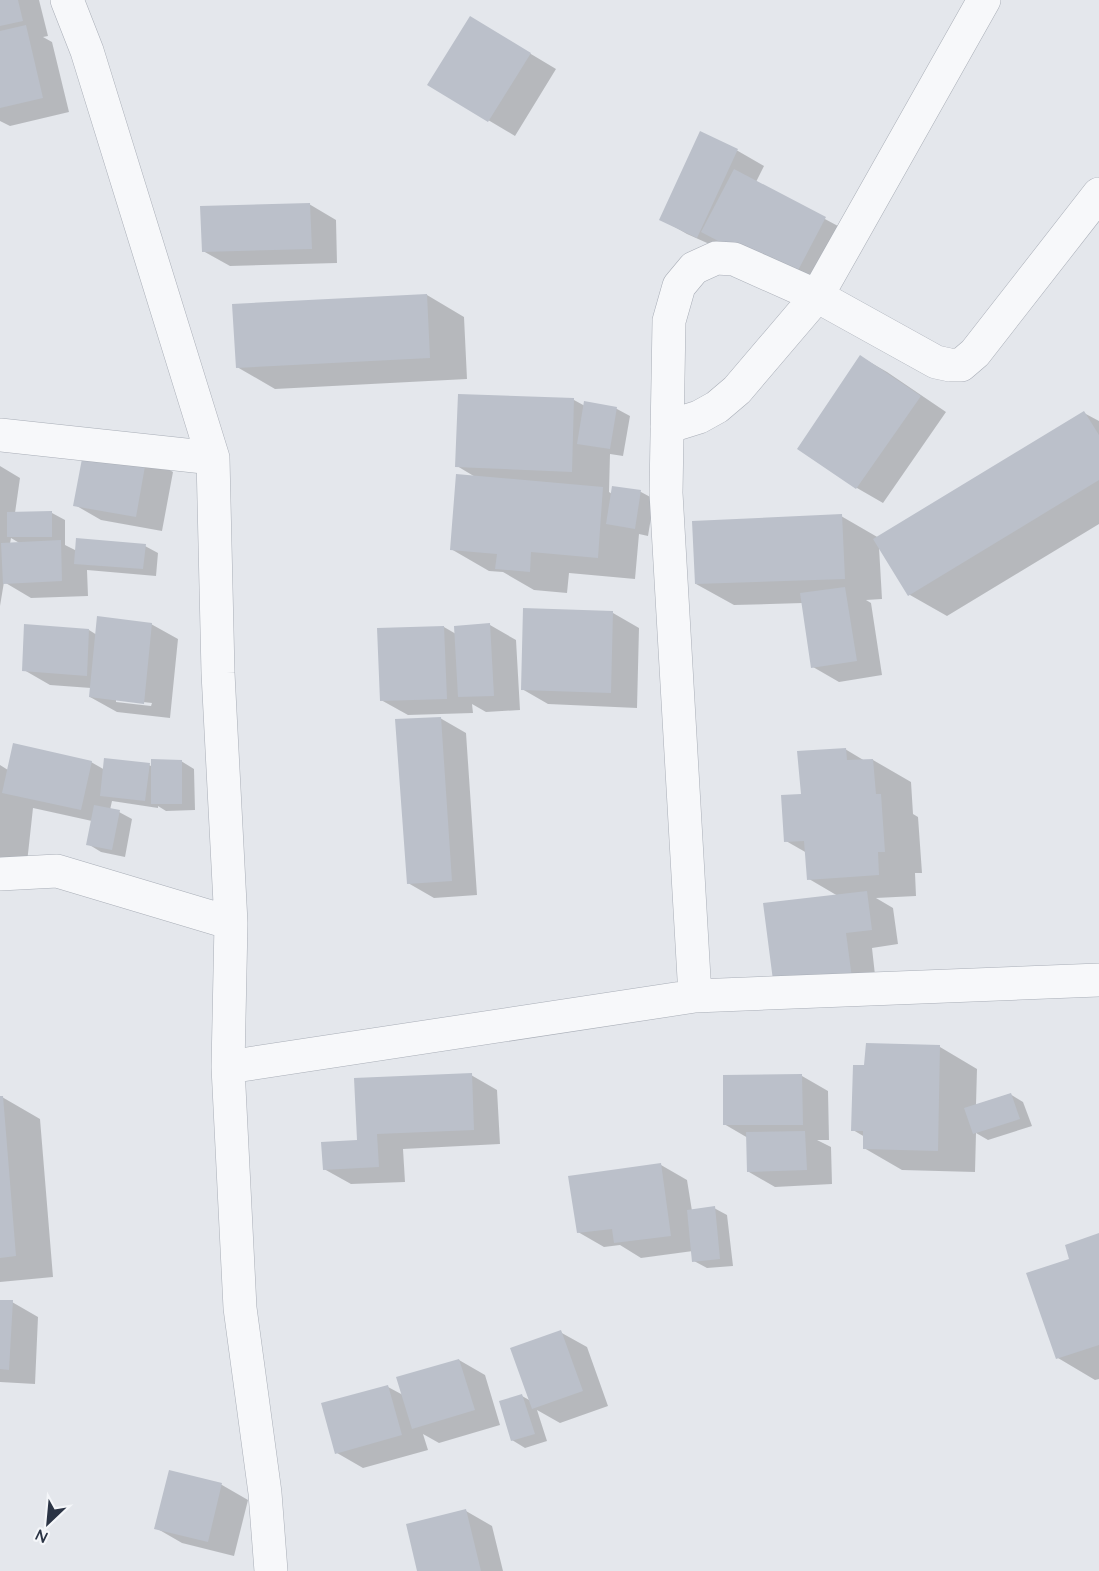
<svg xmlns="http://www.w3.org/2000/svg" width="1099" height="1571" font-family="Quicksand,sans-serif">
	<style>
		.shadow { fill: #0003; fill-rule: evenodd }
		.building { fill: #bbc0ca }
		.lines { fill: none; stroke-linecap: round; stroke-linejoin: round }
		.minor-casing { stroke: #a9aeb7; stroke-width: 34 }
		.minor { stroke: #f7f8fa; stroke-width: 33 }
	</style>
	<rect width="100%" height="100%" fill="#e4e7ec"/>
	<path class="shadow" d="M 0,0 L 39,0 L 48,36 L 43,37 L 52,42 L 69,112 L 10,126 L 0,121 Z
		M 496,33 L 556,69 L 515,136 L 429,85 Z
		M 700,133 L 738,151 L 764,166 L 756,182 L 851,233 L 819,293 L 687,234 L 661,219 Z
		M 309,204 L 336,220 L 337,263 L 230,266 L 203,251 Z
		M 427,295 L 464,317 L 467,379 L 275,389 L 237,367 Z
		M 861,357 L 887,372 L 946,412 L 883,503 L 857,488 L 799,449 Z
		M 574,400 L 585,406 L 585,403 L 617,409 L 630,416 L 623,456 L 610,454 L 609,492 L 612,494 L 613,488 L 641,492 L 654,499 L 648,536 L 639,534 L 635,579 L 569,573 L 567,593 L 534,590 L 503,572 L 489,571 L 451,549 L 477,478 L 457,466 Z
		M 1084,413 L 1099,421 L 1099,524 L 947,616 L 910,595 L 879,547 L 882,599 L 866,600 L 871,603 L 882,675 L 839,682 L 813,667 L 803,603 L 734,605 L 696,584 L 841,516 L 879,538 Z
		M 147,457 L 173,472 L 162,531 L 101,520 L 75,505 Z
		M 0,466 L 20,478 L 15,513 L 52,513 L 65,520 L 65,545 L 77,551 L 145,546 L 158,553 L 156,576 L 87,570 L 88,596 L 31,598 L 4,582 L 0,606 ZM 11,538 L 21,544 L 10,544 Z
		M 613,613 L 639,628 L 637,708 L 548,704 L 522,689 Z
		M 151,624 L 178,639 L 170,718 L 117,712 L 90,697 L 91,688 L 50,685 L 24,670 L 89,630 L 97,635 ZM 116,699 L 152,703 L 151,706 L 116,702 Z
		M 490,625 L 516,640 L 520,710 L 486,712 L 472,704 L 473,713 L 408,715 L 381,700 L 444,627 L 456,634 Z
		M 440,718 L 466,733 L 477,895 L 434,898 L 408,883 Z
		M 845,749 L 865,761 L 873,760 L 911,782 L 913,814 L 918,817 L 922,873 L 915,873 L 916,896 L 876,898 L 893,908 L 898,944 L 872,948 L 877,993 L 801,1002 L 838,896 L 809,879 L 807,853 L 786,841 L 802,795 Z
		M 181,761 L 194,769 L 195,810 L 166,811 L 158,806 L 158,808 L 112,801 L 110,810 L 119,812 L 132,819 L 125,857 L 101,852 L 88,844 L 92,821 L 33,808 L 26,872 L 0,869 L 0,765 L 8,770 L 91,762 L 105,770 L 149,765 L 153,767 Z
		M 940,1047 L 977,1069 L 976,1105 L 1010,1094 L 1023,1102 L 1032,1126 L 988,1140 L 976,1133 L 975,1172 L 902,1170 L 864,1148 L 865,1137 L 853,1130 L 866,1066 Z
		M 471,1075 L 497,1090 L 500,1144 L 403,1149 L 405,1182 L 351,1184 L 324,1169 L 358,1141 Z
		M 724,1076 L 802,1076 L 828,1091 L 829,1140 L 817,1140 L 831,1147 L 832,1184 L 775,1187 L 749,1172 L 748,1138 L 724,1124 Z
		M 2,1097 L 40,1119 L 53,1277 L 0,1282 L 0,1098 Z
		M 661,1165 L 687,1180 L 692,1211 L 714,1208 L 727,1215 L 733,1266 L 707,1268 L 694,1261 L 693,1251 L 641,1258 L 620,1245 L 604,1247 L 578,1232 Z
		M 1099,1235 L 1099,1379 L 1095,1380 L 1058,1358 L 1071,1260 Z
		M 0,1301 L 12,1302 L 38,1317 L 35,1384 L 0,1382 Z
		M 560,1332 L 587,1347 L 608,1406 L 560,1423 L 537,1410 L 547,1441 L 525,1448 L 512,1440 L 522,1396 L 531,1401 Z
		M 459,1360 L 485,1375 L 500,1425 L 439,1443 L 423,1434 L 428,1450 L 363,1468 L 337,1453 L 388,1387 L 403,1395 Z
		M 170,1472 L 222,1485 L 248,1500 L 234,1556 L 182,1543 L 156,1528 Z
		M 466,1511 L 492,1526 L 503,1571 L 419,1571 Z"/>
	<path class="building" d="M 0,0 L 18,0 L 23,21 L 0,26 Z
		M 470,16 L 531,53 L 488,122 L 427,85 Z
		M 26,25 L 43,98 L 0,108 L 0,31 Z
		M 700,131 L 738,149 L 697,238 L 659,220 Z
		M 734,169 L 826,217 L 793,280 L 701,232 Z
		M 310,203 L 312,249 L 202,252 L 200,206 Z
		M 427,294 L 430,358 L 236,368 L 232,304 Z
		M 860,355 L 921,396 L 856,489 L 797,449 Z
		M 458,394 L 574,398 L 572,472 L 455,467 Z
		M 584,401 L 617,407 L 610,449 L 577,444 Z
		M 1084,411 L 1099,435 L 1099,480 L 908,596 L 873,539 Z
		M 85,443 L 147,455 L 136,517 L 73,506 Z
		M 456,474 L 603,487 L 598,558 L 531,552 L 530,572 L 495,569 L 497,554 L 450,550 Z
		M 612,486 L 641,490 L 635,529 L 606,524 Z
		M 52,511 L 52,537 L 7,537 L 7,512 Z
		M 842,514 L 845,579 L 695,584 L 692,521 Z
		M 76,538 L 146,544 L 143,569 L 74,564 Z
		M 61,540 L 62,581 L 3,584 L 1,543 Z
		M 845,587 L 857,661 L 811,668 L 800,593 Z
		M 523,608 L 613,611 L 611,693 L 521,690 Z
		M 97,616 L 152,623 L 144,704 L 89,697 Z
		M 490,623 L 494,696 L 458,697 L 454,626 Z
		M 24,624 L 89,629 L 87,676 L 22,671 Z
		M 444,626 L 447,699 L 380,701 L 377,628 Z
		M 441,717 L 452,881 L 407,884 L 395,719 Z
		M 13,743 L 92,761 L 81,810 L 2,793 Z
		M 846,748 L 847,760 L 873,759 L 876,794 L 881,794 L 885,852 L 878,852 L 879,875 L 807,880 L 804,841 L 784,842 L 781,795 L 801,794 L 797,751 Z
		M 104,758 L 150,763 L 145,801 L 100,796 Z
		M 151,759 L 182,760 L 182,804 L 151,804 Z
		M 94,805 L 120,810 L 112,850 L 86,845 Z
		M 867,891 L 872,930 L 846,933 L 852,978 L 774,988 L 763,903 Z
		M 866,1043 L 940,1045 L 938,1151 L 863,1149 L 863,1131 L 851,1131 L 853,1065 L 864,1065 Z
		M 472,1073 L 474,1130 L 377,1134 L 379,1167 L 323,1170 L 321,1142 L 357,1140 L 354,1078 Z
		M 802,1074 L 803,1125 L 723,1125 L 723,1075 Z
		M 1011,1093 L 1020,1119 L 973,1134 L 964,1108 Z
		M 0,1096 L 3,1096 L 16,1256 L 0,1258 Z
		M 805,1131 L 807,1170 L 747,1172 L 746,1132 Z
		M 661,1163 L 671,1236 L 614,1243 L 612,1229 L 577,1233 L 568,1176 Z
		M 715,1206 L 720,1259 L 692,1262 L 687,1210 Z
		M 1099,1233 L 1099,1345 L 1056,1359 L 1026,1273 L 1069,1259 L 1065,1245 Z
		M 0,1300 L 13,1300 L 9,1370 L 0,1369 Z
		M 561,1330 L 583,1391 L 532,1409 L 510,1348 Z
		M 459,1359 L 475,1410 L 412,1429 L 396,1377 Z
		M 388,1385 L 402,1435 L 335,1454 L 321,1403 Z
		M 522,1394 L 535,1434 L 511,1441 L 499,1401 Z
		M 169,1470 L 222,1483 L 208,1542 L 154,1529 Z
		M 466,1509 L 481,1571 L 417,1571 L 406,1524 Z"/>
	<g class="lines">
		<defs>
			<path id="minor" d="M 67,0 L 87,51 L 213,458 L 218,673 L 231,923 L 228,1067 L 240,1308 L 265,1493 L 271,1571
				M 667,427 L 699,417 L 717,407 L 737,390 L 817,296 L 984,0
				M 0,435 L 213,458
				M 0,874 L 57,871 L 231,923
				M 695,996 L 666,493 L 669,321 L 679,286 L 694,268 L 716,258 L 734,259 L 817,296 L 936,362 L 950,365 L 961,365 L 975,353 L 1099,194
				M 228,1067 L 695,996 L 1099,980"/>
		</defs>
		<use href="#minor" class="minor-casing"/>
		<use href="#minor" class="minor"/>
	</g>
	<g transform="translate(48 1523) rotate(206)" stroke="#f4f6f9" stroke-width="4.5" paint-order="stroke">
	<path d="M0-4.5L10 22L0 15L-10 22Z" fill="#2b3445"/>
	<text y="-9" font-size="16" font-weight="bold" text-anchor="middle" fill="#2b3445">N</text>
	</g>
</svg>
